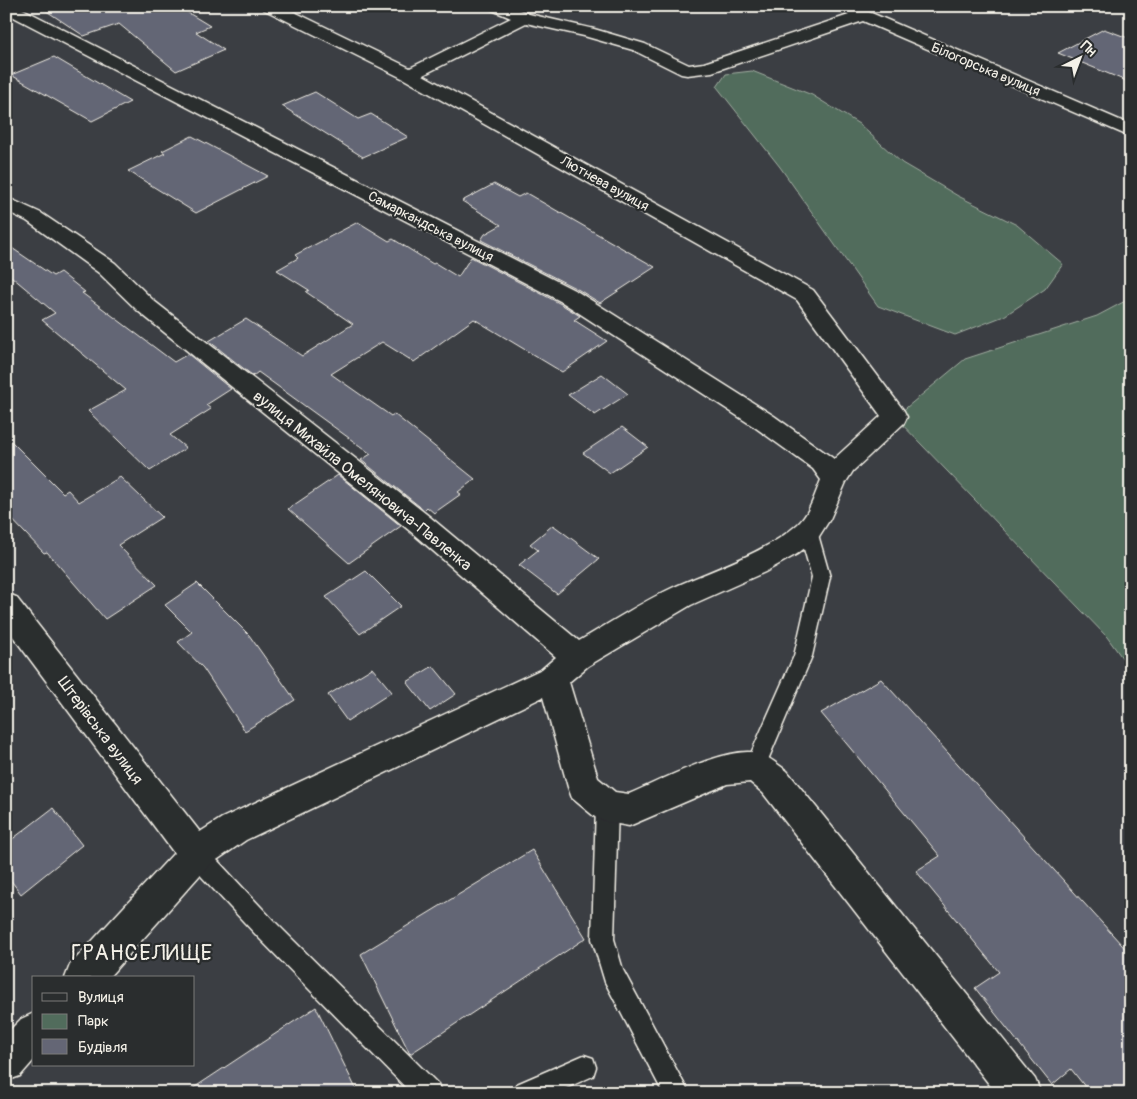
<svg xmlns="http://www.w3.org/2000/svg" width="1137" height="1099" font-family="Pangolin,sans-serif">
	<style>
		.green { fill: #516c5c; stroke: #a2aea2 }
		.building { fill: #646675; stroke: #f4f1e8 }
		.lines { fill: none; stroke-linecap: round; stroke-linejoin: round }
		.service-casing { stroke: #f4f1e8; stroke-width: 3 }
		.minor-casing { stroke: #f4f1e8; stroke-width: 3 }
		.service { fill: #2a2d2e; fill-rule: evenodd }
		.minor { fill: #2a2d2e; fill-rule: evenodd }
		.labels { text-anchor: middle; stroke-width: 4.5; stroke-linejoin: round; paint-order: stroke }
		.far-street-label { font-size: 14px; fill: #f4f1e8; stroke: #2a2d2e }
		.street-label { font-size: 16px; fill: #f4f1e8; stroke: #2a2d2e }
		.near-quarter-label { font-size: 22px; letter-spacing: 1px; fill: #f4f1e8; stroke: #2a2d2e }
	</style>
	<rect width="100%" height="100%" fill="#3b3e43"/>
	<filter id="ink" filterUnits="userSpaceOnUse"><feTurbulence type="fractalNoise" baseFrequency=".02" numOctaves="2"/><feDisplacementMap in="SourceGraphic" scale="10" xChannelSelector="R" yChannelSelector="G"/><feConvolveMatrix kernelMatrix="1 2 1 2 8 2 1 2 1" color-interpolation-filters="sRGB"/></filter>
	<g filter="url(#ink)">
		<path class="green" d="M 752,71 L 812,95 L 859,124 L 902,163 L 958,196 L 1017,225 L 1063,264 L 1045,289 L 1004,316 L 955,335 L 878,306 L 780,167 L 717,87 L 726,74 Z
			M 1131,298 L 1131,670 L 1107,637 L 895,417 L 965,359 L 1097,316 Z"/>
		<path class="building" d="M 39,6 L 177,6 L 210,26 L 196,32 L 224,50 L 176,71 L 119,24 L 84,36 Z
			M 1104,29 L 1131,39 L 1131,83 L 1058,53 Z
			M 54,57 L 130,102 L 92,121 L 11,75 Z
			M 315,92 L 358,119 L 371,114 L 408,137 L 363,157 L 282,106 Z
			M 192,136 L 268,176 L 196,213 L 128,171 L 165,153 L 162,151 Z
			M 494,184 L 518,197 L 526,193 L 655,267 L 600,303 L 579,290 L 481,240 L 485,234 L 501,225 L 462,201 Z
			M 358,222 L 389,241 L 393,239 L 433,264 L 435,263 L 458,277 L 471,257 L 561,304 L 580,316 L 574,320 L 607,341 L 562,372 L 474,319 L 414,362 L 382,342 L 331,374 L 391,416 L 394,414 L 475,479 L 458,492 L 461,494 L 434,513 L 427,507 L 424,510 L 361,460 L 371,454 L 258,372 L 253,376 L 209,341 L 246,319 L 302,356 L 353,324 L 306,292 L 309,290 L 277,270 L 298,258 L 295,255 Z
			M 6,244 L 53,276 L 60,272 L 85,292 L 82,293 L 174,362 L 188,354 L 231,389 L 206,405 L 211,409 L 170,435 L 186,448 L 150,471 L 88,411 L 126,390 L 42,320 L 55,313 L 6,272 Z
			M 602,374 L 628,394 L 595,415 L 568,395 Z
			M 622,427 L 648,447 L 610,473 L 583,453 Z
			M 6,436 L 63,493 L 68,490 L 79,502 L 120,477 L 162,517 L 118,545 L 157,585 L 105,619 L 47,552 L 44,553 L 6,513 Z
			M 338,475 L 401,526 L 349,563 L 288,509 Z
			M 553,525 L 599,559 L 557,594 L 519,565 L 538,550 L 530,544 Z
			M 366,571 L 401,606 L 360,634 L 326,597 Z
			M 197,583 L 249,635 L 295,700 L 245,731 L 203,668 L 178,642 L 192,632 L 165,605 Z
			M 433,666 L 456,694 L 430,711 L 407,682 Z
			M 372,668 L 392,692 L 347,721 L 328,695 Z
			M 881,679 L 1131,955 L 1131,1093 L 1090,1093 L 1071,1069 L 1052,1085 L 975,988 L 999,972 L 916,871 L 940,856 L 821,713 Z
			M 53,808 L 82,845 L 21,894 L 6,874 L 6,844 Z
			M 532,850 L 586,938 L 410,1054 L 361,954 Z
			M 316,1007 L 358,1093 L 186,1093 Z"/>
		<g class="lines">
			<defs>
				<path id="service" d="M 808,524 L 814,526 L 817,531 L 830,577 L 812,656 L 762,774 L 755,776 L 748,774 L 745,767 L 794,656 L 812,577 L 799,531 L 802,526 Z
					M 607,796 L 614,799 L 618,806 L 614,939 L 623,970 L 689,1093 L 663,1093 L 605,982 L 592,939 L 596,806 L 600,799 Z
					M 196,843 L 204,846 L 274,921 L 438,1084 L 441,1093 L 411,1093 L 258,937 L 188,862 L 185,854 L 188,846 Z
					M 584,1055 L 593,1058 L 596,1067 L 593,1076 L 555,1093 L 514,1093 L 517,1084 Z"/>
				<path id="minor" d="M 6,6 L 17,6 L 578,292 L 774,416 L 834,459 L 881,416 L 797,300 L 404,79 L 263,9 L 261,6 L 282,6 L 410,68 L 511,18 L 490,9 L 488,6 L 510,6 L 529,14 L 594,29 L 645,44 L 689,65 L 704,63 L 849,15 L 840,11 L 838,8 L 839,6 L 855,6 L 1131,125 L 1131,137 L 863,21 L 712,72 L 687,75 L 681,74 L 633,50 L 584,36 L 526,23 L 423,75 L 813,290 L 904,411 L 907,417 L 904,423 L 853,471 L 846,482 L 830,519 L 818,538 L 797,554 L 765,572 L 691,605 L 588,666 L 569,682 L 598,778 L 615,792 L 629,794 C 658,782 727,745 757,753 C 768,756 777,764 787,771 L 1035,1079 L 1041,1093 L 996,1093 L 763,793 L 750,782 L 727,784 L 629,826 L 607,822 L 595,817 L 572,798 L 568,787 L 543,697 L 246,840 L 208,866 L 108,978 L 65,978 L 70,965 L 174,853 L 6,627 L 6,593 L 16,597 L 200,832 L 222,818 L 542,669 L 556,657 L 410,531 L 138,311 L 99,273 L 27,221 L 6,211 L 6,197 L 41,213 L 115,263 L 154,301 L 430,517 L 579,641 C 610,623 640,603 672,588 C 711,570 766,553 798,524 C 810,513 815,494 821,480 L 813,469 L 756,428 L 562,302 L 6,13 Z
					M 34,1013 L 34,1060 L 20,1076 L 6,1081 L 6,1034 L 21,1019 Z"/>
			</defs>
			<use href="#service" class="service-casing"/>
			<use href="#minor" class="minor-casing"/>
			<use href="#service" class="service"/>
			<use href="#minor" class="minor"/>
		</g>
	</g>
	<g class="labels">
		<g class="far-street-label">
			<text transform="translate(986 69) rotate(23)" y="5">Білогорська вулиця</text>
			<text transform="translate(605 183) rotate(29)" y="5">Лютнева вулиця</text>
			<text transform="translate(431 226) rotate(27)" y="5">Самаркандська вулиця</text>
		</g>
		<g class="street-label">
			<text transform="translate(363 480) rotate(39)" y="6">вулиця Михайла Омеляновича-Павленка</text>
			<text transform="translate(101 730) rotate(53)" y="6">Штерівська вулиця</text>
		</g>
		<g class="near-quarter-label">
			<text x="142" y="960">ГРАНСЕЛИЩЕ</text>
		</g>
	</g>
	<rect width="1137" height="1099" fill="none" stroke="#2a2d2e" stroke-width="25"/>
	<rect x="12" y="12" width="1112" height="1074" fill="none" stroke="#f4f1e8" stroke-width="2" filter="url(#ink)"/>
	<rect x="32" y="976" width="162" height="90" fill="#2a2d2e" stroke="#7b7b78"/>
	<rect x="42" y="993" width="25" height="8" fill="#2a2d2e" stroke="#7b7b78"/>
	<text x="78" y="1002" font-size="15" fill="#f4f1e8">Вулиця</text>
	<rect x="42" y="1014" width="25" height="15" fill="#516c5c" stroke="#7b7b78"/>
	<text x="78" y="1026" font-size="15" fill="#f4f1e8">Парк</text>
	<rect x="42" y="1039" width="25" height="15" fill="#646675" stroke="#7b7b78"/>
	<text x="78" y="1052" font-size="15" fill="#f4f1e8">Будівля</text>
	<g transform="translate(1080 58) rotate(42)" stroke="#2a2d2e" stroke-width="4" paint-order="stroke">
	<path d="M0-4L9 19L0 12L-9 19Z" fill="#f4f1e8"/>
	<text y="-8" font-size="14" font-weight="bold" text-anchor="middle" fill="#f4f1e8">Пн</text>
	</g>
</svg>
